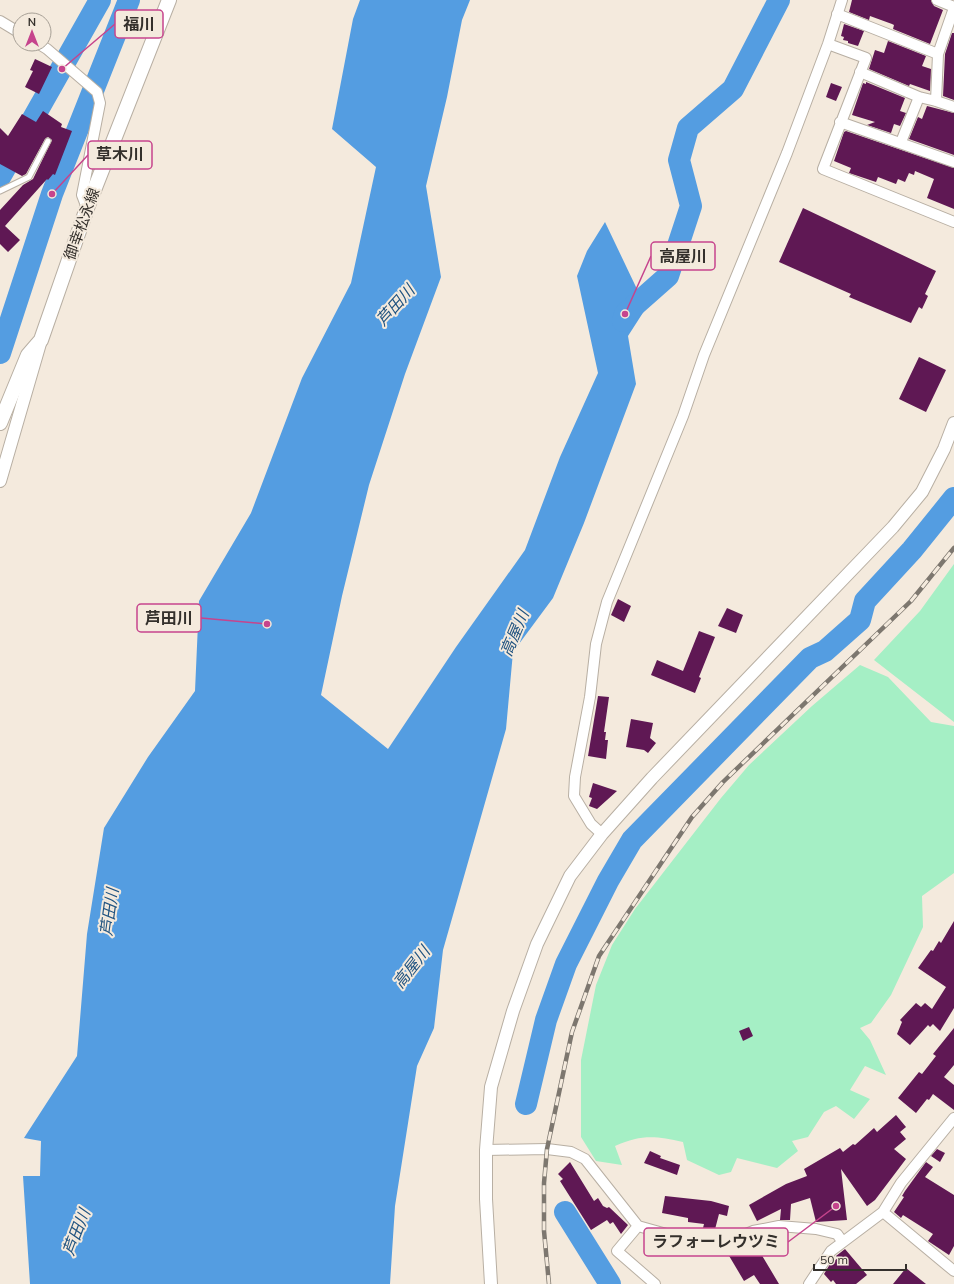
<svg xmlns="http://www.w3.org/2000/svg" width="954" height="1284" font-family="Mulish,'Noto Sans JP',sans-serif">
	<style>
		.green { fill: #a5efc5 }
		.water { fill: #549de1 }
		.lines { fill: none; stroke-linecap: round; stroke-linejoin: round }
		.stream { stroke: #549de1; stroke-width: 3.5 }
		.river { stroke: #549de1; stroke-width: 22 }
		.building { fill: #5f1854 }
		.service-casing { stroke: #b8afa3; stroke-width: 7 }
		.minor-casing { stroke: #b8afa3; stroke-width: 12 }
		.tertiary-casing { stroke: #b8afa3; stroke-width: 14 }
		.secondary-casing { stroke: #b8afa3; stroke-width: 16 }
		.service { stroke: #fff; stroke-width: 5 }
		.minor { stroke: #fff; stroke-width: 10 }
		.tertiary { stroke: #fff; stroke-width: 12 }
		.secondary { stroke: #fff; stroke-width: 14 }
		.rail-casing { stroke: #7d776f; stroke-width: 4.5 }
		.rail { stroke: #f4eadd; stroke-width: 3; stroke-dasharray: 9; stroke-linecap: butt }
		.labels { text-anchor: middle; stroke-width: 4; stroke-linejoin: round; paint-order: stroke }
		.street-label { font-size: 15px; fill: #34302c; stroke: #f4eadd }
		.water-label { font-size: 16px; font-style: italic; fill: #205380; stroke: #f4eadd }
		.leader { fill: none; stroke: #c6448d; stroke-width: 1.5 }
		.callout-dot { fill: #c6448d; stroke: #f4eadd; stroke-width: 1.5 }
		.callout { fill: #f4eadd; stroke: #c6448d; stroke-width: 1.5 }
		.callout-label { font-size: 16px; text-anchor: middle; font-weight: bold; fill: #34302c }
	</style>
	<rect width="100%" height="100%" fill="#f4eadd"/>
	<path class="green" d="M 954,564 L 954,722 L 874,660 L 920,611 Z
		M 860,665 L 888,677 L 931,722 L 954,726 L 954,873 L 922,896 L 923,927 L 891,995 L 871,1023 L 860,1028 L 870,1040 L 886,1075 L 865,1066 L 850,1090 L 870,1099 L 854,1119 L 836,1106 L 824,1112 L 808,1137 L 792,1141 L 798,1151 L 777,1168 L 737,1158 L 731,1172 L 719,1175 L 687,1160 L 683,1142 C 656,1136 642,1134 615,1146 L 622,1165 L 596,1161 L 581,1137 L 581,1060 L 596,985 L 612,945 L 635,909 L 721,798 L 749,765 L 812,706 Z"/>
	<path class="water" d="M 360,0 L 470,0 L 462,20 L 447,97 L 426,186 L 441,277 L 405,374 L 369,485 L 342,596 L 321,695 L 388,749 L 456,647 L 525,550 L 560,457 L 598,373 L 577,276 L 587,251 L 605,222 L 646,308 L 628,336 L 636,384 L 584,523 L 553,598 L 513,652 L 506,729 L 443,950 L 434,1028 L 417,1066 L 395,1206 L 390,1284 L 30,1284 L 23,1176 L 40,1176 L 41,1141 L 24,1138 L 77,1056 L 87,934 L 104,828 L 148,757 L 195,691 L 199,601 L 251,513 L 302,378 L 351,283 L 376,167 L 332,129 L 353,19 Z"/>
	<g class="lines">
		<path class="stream" d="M 565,1212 L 600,1284"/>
		<path class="river" d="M 0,177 L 100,0
			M 623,321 L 625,314 L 668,276 L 691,206 L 679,160 L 688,128 L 733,89 L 779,0
			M 0,353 L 52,194 L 129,0
			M 526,1104 L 546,1020 L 566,964 L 608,881 L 632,840 L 810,658 L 825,651 L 860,620 L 865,601 L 912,550 L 954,498
			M 565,1212 L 610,1284"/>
	</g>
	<path class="building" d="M 852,0 L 931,0 L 934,6 L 943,10 L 930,44 L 893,29 L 894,25 L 892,24 L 870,16 L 869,20 L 849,12 Z
		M 844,24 L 864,31 L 858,46 L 848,43 L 848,41 L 843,40 L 844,37 L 841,36 Z
		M 952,33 L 954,33 L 954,100 L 943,96 L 945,54 Z
		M 888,41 L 926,56 L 922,66 L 931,69 L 930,91 L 910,84 L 909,86 L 869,69 L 875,50 L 884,53 Z
		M 35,59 L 52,67 L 39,94 L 25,87 L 33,71 L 30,70 Z
		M 866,82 L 905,98 L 900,111 L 906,113 L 900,126 L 894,124 L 891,133 L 867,125 L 875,122 L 852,115 L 863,83 L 866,84 Z
		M 831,83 L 842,87 L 836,101 L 826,97 Z
		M 927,106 L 954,113 L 954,155 L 909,139 L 918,117 L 922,119 Z
		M 43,111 L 62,124 L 61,127 L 72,131 L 55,175 L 53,174 L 48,180 L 47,179 L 5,226 L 20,240 L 8,252 L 0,244 L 0,210 L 23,185 L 33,179 L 52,140 L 48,137 L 45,139 L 26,174 L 22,176 L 0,164 L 0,128 L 8,136 L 22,114 L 36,122 Z
		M 846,131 L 954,168 L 954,209 L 927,198 L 934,179 L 915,171 L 914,175 L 909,173 L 905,182 L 898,179 L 896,184 L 878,177 L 876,182 L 849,173 L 851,168 L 834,161 L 844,132 Z
		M 803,208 L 936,271 L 925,294 L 928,296 L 922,309 L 919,307 L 911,323 L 849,297 L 851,294 L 779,262 Z
		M 919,357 L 946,370 L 926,412 L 899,399 Z
		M 618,599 L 631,606 L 624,622 L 611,615 Z
		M 727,608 L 743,615 L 736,633 L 718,626 Z
		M 699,631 L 715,637 L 699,677 L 701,678 L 695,693 L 651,675 L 657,660 L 683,671 Z
		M 598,696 L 609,697 L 604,732 L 606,732 L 605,740 L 608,740 L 606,759 L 588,756 Z
		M 631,719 L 653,723 L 650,738 L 656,743 L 648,753 L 644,750 L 626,747 Z
		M 593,783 L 617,791 L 597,809 L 589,806 L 592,798 L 589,797 Z
		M 954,921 L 954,1008 L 940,1031 L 933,1024 L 930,1027 L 928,1025 L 910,1045 L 897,1034 L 902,1022 L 900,1020 L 916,1003 L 921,1007 L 925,1003 L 932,1009 L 946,987 L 918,968 L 931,950 L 933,951 L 939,941 L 941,943 Z
		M 749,1027 L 753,1036 L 743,1041 L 739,1031 Z
		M 954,1028 L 954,1065 L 944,1077 L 954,1085 L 954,1110 L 933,1094 L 929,1100 L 927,1099 L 916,1113 L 898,1098 L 919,1072 L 922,1074 L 936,1056 L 933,1054 Z
		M 896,1115 L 906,1127 L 900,1132 L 906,1139 L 894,1149 L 906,1159 L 875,1200 L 867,1206 L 841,1169 L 847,1220 L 816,1222 L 810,1198 L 791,1204 L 790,1220 L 780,1220 L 781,1209 L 757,1221 L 749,1205 L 786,1184 L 807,1176 L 804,1169 L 840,1148 L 843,1152 L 853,1144 L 855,1145 L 874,1128 L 877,1132 Z
		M 937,1149 L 945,1153 L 940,1162 L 931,1156 Z
		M 650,1151 L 661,1156 L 660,1158 L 680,1165 L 677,1175 L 644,1163 Z
		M 570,1162 L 594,1201 L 598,1198 L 603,1206 L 607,1208 L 609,1207 L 628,1225 L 621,1234 L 613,1222 L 610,1224 L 607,1220 L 591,1230 L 560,1181 L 563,1179 L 558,1174 Z
		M 926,1162 L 933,1167 L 925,1177 L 954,1195 L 954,1246 L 949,1255 L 928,1241 L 933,1234 L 903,1215 L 901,1218 L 894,1212 L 904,1197 L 902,1196 L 905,1191 Z
		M 665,1196 L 711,1201 L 729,1206 L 727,1216 L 719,1214 L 713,1237 L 701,1236 L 704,1224 L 688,1222 L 688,1218 L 662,1213 Z
		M 740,1243 L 746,1254 L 757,1247 L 779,1284 L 760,1284 L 754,1275 L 744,1281 L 725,1249 Z
		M 845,1249 L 867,1275 L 856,1284 L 836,1284 L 833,1280 L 831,1282 L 824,1274 L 830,1264 L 838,1258 L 836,1256 Z
		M 906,1268 L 926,1284 L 893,1284 Z"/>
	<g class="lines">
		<defs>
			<path id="service" d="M 0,191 L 29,177 L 48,141"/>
			<path id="minor" d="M 937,0 L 954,7
				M 837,14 L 938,54 L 936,101
				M 0,21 L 20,33
				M 39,44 L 47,49 L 97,92 L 100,103 L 82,195 L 87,208
				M 828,44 L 866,58 L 823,169 L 954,222
				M 938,54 L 954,8
				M 860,72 L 919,97 L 936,101 L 954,107
				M 840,122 L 954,162
				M 901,142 L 919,97
				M 602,834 L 591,824 L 574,796 L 575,777 L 590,697 L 596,644 L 607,602 L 683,416 L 704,355 L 787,153 L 828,44 L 842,0
				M 486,1150 L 547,1149 L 571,1152 L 585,1159 L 638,1226 L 702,1244 L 724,1243 L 753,1231 L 779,1226 L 816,1229 L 837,1234 L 842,1241
				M 883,1212 L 901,1183 L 954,1118
				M 638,1226 L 617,1251 L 655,1284
				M 809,1284 L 831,1251 L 883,1212 L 954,1271"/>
			<path id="tertiary" d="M 0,481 L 41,340
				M 491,1284 L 486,1199 L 486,1150 L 491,1087 L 513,1011 L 537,944 L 570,876 L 602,834 L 652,778 L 893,527 L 922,492 L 944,449 L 954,423"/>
			<path id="secondary" d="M 0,423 L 28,355 L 41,340 L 87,208 L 169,0"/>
		</defs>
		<use href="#service" class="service-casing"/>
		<use href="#minor" class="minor-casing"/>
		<use href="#tertiary" class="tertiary-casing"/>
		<use href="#secondary" class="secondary-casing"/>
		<use href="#service" class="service"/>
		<use href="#minor" class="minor"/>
		<use href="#tertiary" class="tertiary"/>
		<use href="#secondary" class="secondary"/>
		<defs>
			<path id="rail" d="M 549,1284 L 544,1231 L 544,1183 L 547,1149 L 572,1032 L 599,956 L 692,817 L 723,782 L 911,601 L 954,548"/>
		</defs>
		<use href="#rail" class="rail-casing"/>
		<use href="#rail" class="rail"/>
	</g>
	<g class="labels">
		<g class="street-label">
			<text transform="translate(82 224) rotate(-70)" y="5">御幸松永線</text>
		</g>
		<g class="water-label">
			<text transform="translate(395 305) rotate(-48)" y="6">芦田川</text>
			<text transform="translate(514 633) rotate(-67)" y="6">高屋川</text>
			<text transform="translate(109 912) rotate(-82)" y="6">芦田川</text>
			<text transform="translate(411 967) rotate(-52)" y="6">高屋川</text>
			<text transform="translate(76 1232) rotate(-69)" y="6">芦田川</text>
		</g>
	</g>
	<path class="leader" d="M62 69L115 24M52 194L88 155M625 314L651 256M267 624L201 618M836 1206L788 1242"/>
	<g class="callout-dot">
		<circle cx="62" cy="69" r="4"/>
		<circle cx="52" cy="194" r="4"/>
		<circle cx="625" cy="314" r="4"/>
		<circle cx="267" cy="624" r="4"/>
		<circle cx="836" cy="1206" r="4"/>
	</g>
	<g class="callout">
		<rect x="115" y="10" width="48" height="28" rx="4"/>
		<rect x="88" y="141" width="64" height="28" rx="4"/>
		<rect x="651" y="242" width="64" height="28" rx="4"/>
		<rect x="137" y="604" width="64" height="28" rx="4"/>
		<rect x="644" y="1228" width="144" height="28" rx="4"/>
	</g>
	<g class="callout-label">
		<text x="139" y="30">福川</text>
		<text x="120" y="160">草木川</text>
		<text x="683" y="262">高屋川</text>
		<text x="169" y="624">芦田川</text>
		<text x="716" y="1247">ラフォーレウツミ</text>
	</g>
	<g transform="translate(32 32)"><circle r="19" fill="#f4eadd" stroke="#a7a096"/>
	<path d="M0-3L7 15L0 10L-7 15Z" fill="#c6448d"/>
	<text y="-6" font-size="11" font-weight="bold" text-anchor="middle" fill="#34302c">N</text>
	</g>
	<path d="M814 1264v6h92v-6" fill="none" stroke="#34302c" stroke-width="2"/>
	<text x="820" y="1264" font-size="12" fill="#34302c" stroke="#f4eadd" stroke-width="3" paint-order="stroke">50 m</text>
</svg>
